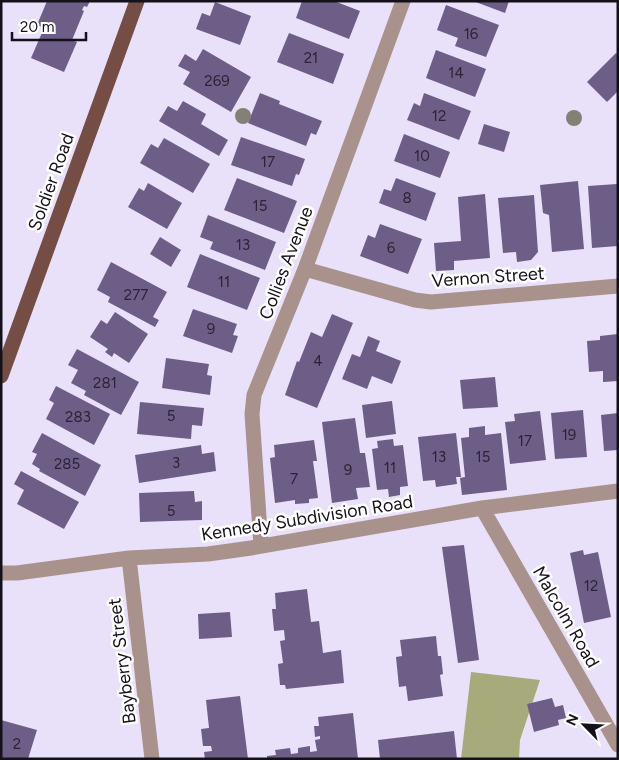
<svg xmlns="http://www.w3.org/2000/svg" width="619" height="760" font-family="Figtree,sans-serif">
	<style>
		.forest { fill: #a7ab7c }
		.building { fill: #6d5e87 }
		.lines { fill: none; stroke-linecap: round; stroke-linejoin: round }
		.minor { stroke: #a9928c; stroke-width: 15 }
		.major { stroke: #744d45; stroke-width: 15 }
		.tree { fill: #838176 }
		.labels { text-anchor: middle; stroke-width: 5; stroke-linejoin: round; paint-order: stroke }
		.number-label { font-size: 15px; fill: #2a2435 }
		.street-label { font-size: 18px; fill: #14111a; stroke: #fff }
	</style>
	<rect width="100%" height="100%" fill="#e9e1f9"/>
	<path class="forest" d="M 471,672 L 540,680 L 520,740 L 519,759 L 461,759 Z"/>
	<path class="building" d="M 47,1 L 90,1 L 87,7 L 84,6 L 82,10 L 84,11 L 72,40 L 77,42 L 64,72 L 31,58 L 44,28 L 37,25 Z
		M 302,1 L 334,1 L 360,11 L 349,39 L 296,18 Z
		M 473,1 L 509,1 L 505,13 Z
		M 215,2 L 251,16 L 240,45 L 196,29 L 202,13 L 210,16 Z
		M 446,5 L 499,25 L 486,57 L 455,46 L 458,38 L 437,30 Z
		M 289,33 L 344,54 L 333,84 L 277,62 Z
		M 203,49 L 251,77 L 231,112 L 183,84 L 190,72 L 178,66 L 185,54 L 196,61 Z
		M 436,50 L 486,69 L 475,97 L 426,78 Z
		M 616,53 L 618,55 L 618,91 L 607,102 L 587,82 Z
		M 260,93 L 280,101 L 279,104 L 322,121 L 316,135 L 311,133 L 306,146 L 248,123 Z
		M 424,93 L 471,111 L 459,140 L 407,120 L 414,103 L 420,106 Z
		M 183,101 L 206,114 L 201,124 L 228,140 L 219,156 L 159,121 L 168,106 L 177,111 Z
		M 484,124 L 510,132 L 504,152 L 478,144 Z
		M 404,134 L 450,152 L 440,178 L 394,161 Z
		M 241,137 L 305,159 L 299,175 L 296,174 L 292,186 L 231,165 Z
		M 164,138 L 210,164 L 193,193 L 140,163 L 151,144 L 158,148 Z
		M 237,178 L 297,201 L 284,233 L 224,210 Z
		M 396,178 L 436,193 L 426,221 L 379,203 L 384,189 L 391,191 Z
		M 578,181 L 584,249 L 552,252 L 549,215 L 543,213 L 540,185 Z
		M 148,183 L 182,203 L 167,229 L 128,207 L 139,188 L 144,191 Z
		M 617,184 L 618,246 L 592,248 L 588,186 Z
		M 485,194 L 490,258 L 454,261 L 454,270 L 436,271 L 434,243 L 461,241 L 458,197 Z
		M 534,195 L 538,252 L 531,260 L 517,262 L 516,252 L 503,253 L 498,198 Z
		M 208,215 L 276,242 L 265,270 L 210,249 L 213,242 L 200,237 Z
		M 380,224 L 422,239 L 408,274 L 360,256 L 368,235 L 375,238 Z
		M 160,237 L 181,250 L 171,267 L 150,254 Z
		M 200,254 L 260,278 L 247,310 L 187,287 Z
		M 111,262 L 167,292 L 153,317 L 159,320 L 155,327 L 108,302 L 110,297 L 97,290 Z
		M 193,309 L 237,324 L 233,335 L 238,336 L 232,353 L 183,336 Z
		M 115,312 L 148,334 L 129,363 L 114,353 L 112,357 L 105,352 L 108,349 L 90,337 L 101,320 L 107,324 Z
		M 332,314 L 353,323 L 317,408 L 285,395 L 297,361 L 299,362 L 311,332 L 322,337 Z
		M 618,334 L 618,381 L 603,382 L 603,371 L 589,372 L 587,341 L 600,340 L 600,336 Z
		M 368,336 L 380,341 L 376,351 L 401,361 L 392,384 L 372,376 L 367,389 L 342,379 L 352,354 L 360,357 Z
		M 77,349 L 139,382 L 121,415 L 84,395 L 86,391 L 71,383 L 78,370 L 68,365 Z
		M 166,358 L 209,364 L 207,375 L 212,376 L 210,395 L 162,388 Z
		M 495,377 L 498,407 L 463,409 L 460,380 Z
		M 56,386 L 110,414 L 94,445 L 46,419 L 54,403 L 49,400 Z
		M 392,401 L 396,434 L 366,438 L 362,405 Z
		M 140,402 L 204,408 L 202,426 L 192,425 L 191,439 L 137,434 Z
		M 583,410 L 587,457 L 555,459 L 551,413 Z
		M 540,411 L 546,460 L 510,464 L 505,422 L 515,421 L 514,414 Z
		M 618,413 L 618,450 L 604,451 L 601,415 Z
		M 355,418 L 360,453 L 365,453 L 370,487 L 356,488 L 358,499 L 332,503 L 322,422 Z
		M 485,426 L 485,435 L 501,433 L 507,490 L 462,495 L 460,478 L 465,477 L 461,438 L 469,437 L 469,428 Z
		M 42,433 L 101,465 L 85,496 L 39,471 L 40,469 L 32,464 L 37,454 L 32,452 Z
		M 456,433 L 461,477 L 456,477 L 457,484 L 436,487 L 435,480 L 423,481 L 418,437 Z
		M 393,439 L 394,446 L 403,445 L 408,486 L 400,487 L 400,495 L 389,497 L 388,489 L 377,490 L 372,449 L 378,448 L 377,441 Z
		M 314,440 L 317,461 L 313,461 L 318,498 L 309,499 L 309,503 L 295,504 L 295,500 L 275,503 L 270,458 L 275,457 L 274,445 Z
		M 201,445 L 202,454 L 214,452 L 216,471 L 139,483 L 135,455 Z
		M 21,471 L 79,502 L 64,529 L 17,504 L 24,490 L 14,484 Z
		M 194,491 L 195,502 L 202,501 L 202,520 L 140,522 L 139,493 Z
		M 464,545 L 479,660 L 458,663 L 442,547 Z
		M 583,550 L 584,555 L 598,552 L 611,617 L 584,623 L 570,553 Z
		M 307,589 L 311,622 L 319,621 L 323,653 L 341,650 L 344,683 L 286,689 L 285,685 L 280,685 L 278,664 L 283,663 L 280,641 L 285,640 L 284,630 L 274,631 L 272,609 L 276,609 L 275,593 Z
		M 230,612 L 232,637 L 199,639 L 198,614 Z
		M 436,636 L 438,656 L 441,656 L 443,674 L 440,675 L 443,696 L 408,701 L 406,686 L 399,687 L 396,657 L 402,656 L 400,640 Z
		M 240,696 L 248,759 L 205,759 L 204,752 L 212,751 L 211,746 L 203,746 L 201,729 L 209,728 L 206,700 Z
		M 552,698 L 555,707 L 563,705 L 566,718 L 558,720 L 559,725 L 534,732 L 527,704 Z
		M 353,713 L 358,759 L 267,759 L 267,756 L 276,755 L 275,750 L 290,748 L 291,754 L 298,753 L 298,748 L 310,746 L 310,752 L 317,751 L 315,740 L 320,739 L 320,736 L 315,737 L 314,726 L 319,726 L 318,717 Z
		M 1,720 L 37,730 L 28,759 L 1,759 Z
		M 454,731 L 457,759 L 380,759 L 378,740 Z"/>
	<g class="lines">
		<path class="minor" d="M 305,269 L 415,300 L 431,302 L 618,286
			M 482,508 L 618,745
			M 261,546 L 252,414 L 254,395 L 305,269 L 403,1
			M 129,558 L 152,759
			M 1,573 L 17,573 L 129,558 L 208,554 L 251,548 L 482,508 L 618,491"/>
		<path class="major" d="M 1,376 L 137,1"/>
	</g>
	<g class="tree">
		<circle cx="243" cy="116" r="8"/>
		<circle cx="574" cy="118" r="8"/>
	</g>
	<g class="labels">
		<g class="number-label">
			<text x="471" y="39">16</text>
			<text x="311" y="63">21</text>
			<text x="456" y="78">14</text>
			<text x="217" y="86">269</text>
			<text x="439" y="121">12</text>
			<text x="422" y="161">10</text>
			<text x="268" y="167">17</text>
			<text x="407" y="203">8</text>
			<text x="260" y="211">15</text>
			<text x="243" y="250">13</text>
			<text x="391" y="253">6</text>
			<text x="224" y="287">11</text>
			<text x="136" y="300">277</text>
			<text x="211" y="334">9</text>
			<text x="318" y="366">4</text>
			<text x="105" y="388">281</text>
			<text x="171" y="421">5</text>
			<text x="78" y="422">283</text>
			<text x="569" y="440">19</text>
			<text x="525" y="446">17</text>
			<text x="439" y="462">13</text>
			<text x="483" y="462">15</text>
			<text x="176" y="468">3</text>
			<text x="67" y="469">285</text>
			<text x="390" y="473">11</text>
			<text x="348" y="475">9</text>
			<text x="294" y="484">7</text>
			<text x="171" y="516">5</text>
			<text x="591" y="591">12</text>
			<text x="17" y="749">2</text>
		</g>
		<g class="street-label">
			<text transform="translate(51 182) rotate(-70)" y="6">Soldier Road</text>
			<text transform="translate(286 263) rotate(-69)" y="6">Collies Avenue</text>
			<text transform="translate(488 277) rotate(-4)" y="6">Vernon Street</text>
			<text transform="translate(307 518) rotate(-9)" y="6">Kennedy Subdivision Road</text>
			<text transform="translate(566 617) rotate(60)" y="6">Malcolm Road</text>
			<text transform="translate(122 661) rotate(-97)" y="6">Bayberry Street</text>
		</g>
	</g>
	<rect width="619" height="760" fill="none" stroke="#14111a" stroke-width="5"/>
	<g transform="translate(584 725) rotate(294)" stroke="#ffffff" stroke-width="4" paint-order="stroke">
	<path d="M0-4L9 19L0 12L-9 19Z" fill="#14111a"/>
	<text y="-8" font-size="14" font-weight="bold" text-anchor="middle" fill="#14111a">N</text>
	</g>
	<path d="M12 32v8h74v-8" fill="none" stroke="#14111a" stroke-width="2.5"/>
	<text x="20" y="32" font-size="15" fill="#14111a" stroke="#ffffff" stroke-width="4" paint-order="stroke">20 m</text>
</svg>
